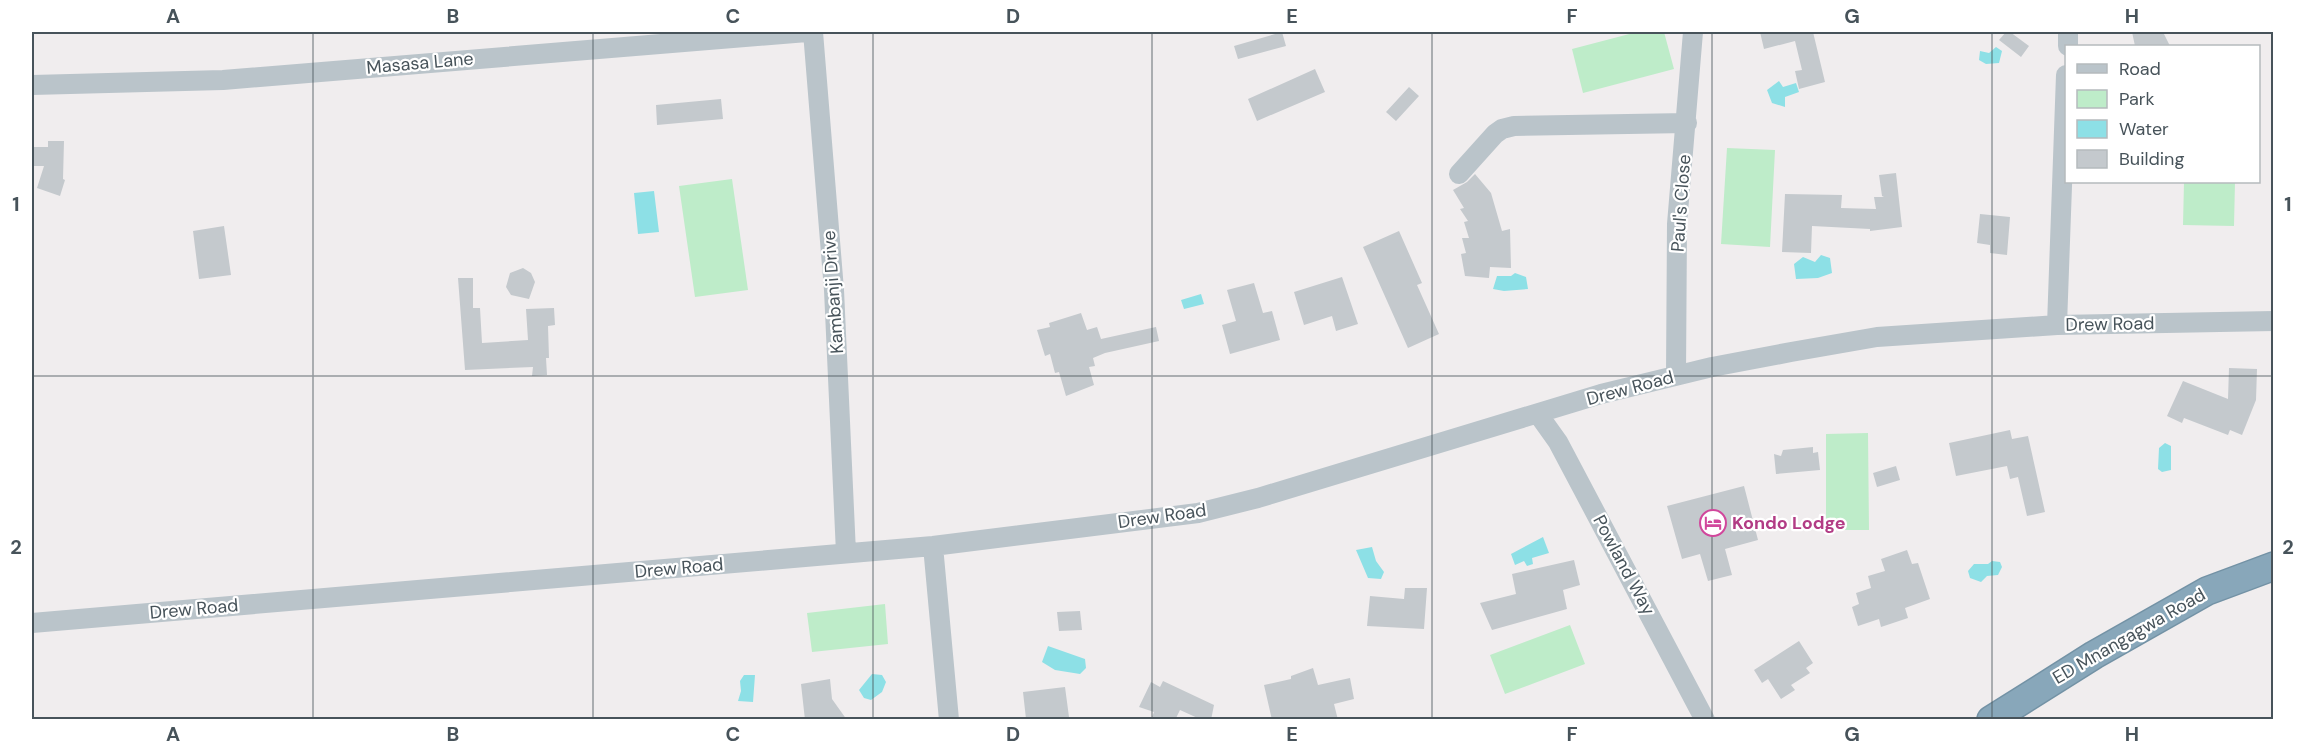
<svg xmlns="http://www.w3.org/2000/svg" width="2305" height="751" font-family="'DM Sans',sans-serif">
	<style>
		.green { fill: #beecc9 }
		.water { fill: #8de0e6 }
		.building { fill: #c4c9cd }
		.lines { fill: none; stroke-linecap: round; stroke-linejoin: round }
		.highway-casing { stroke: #7392a5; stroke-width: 30 }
		.minor { stroke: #bac4ca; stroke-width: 20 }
		.highway { stroke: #88a7ba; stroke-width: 27 }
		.grid { fill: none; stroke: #47535a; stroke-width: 1.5; stroke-opacity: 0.55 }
		.labels { text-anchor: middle; stroke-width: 4.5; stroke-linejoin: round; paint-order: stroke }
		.street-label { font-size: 18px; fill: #47535a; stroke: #fff }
		.hotel-label { font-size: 18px; font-weight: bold; fill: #b23c85; stroke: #fff; text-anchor: start }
		.neatline { fill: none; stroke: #47535a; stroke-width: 2 }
		.grid-label { font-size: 20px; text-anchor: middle; font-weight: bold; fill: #47535a }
	</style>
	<rect width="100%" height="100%" fill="#f0edee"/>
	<path class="green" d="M 1637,32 L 1664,32 L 1674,69 L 1583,93 L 1572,49 Z
		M 1727,148 L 1775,150 L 1770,247 L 1721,244 Z
		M 732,179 L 748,290 L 695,297 L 679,186 Z
		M 2184,182 L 2235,182 L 2234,226 L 2183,225 Z
		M 1868,433 L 1869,530 L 1826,530 L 1826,434 Z
		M 885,604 L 888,644 L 812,652 L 807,613 Z
		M 1570,625 L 1585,664 L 1505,694 L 1490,655 Z"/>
	<path class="water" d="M 1996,47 L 2002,51 L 1999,63 L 1986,64 L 1979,60 L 1980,51 L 1989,53 Z
		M 1779,81 L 1783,87 L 1796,83 L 1799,92 L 1785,97 L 1785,107 L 1772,103 L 1767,90 Z
		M 654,191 L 659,232 L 638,234 L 634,193 Z
		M 1821,255 L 1830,258 L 1832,273 L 1818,278 L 1796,279 L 1794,264 L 1803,257 L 1815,262 Z
		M 1515,273 L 1526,277 L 1528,289 L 1504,291 L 1493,289 L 1497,276 L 1511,276 Z
		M 1201,294 L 1204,304 L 1184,309 L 1181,300 Z
		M 2165,443 L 2171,446 L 2171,470 L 2162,472 L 2158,469 L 2159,448 Z
		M 1543,537 L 1549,553 L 1532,558 L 1533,564 L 1527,566 L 1524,561 L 1515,565 L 1511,554 Z
		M 1372,547 L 1376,561 L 1384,572 L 1381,579 L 1368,578 L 1356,550 Z
		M 1992,561 L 2000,562 L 2002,567 L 1998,575 L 1987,576 L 1981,582 L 1970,578 L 1968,571 L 1974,564 L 1988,564 Z
		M 1048,646 L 1085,659 L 1086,668 L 1080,674 L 1055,670 L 1042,662 Z
		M 872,674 L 882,675 L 886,682 L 882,692 L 871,700 L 864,698 L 859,690 Z
		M 744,675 L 755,675 L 753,702 L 738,701 L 741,691 L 740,681 Z"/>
	<path class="building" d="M 1282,32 L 1286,46 L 1238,59 L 1234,46 Z
		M 1760,32 L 1813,32 L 1825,82 L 1799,89 L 1795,71 L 1802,70 L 1795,41 L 1764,49 Z
		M 2006,32 L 2010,32 L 2029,46 L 2021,57 L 1999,40 Z
		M 2132,32 L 2163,32 L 2170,46 L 2135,46 Z
		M 1315,69 L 1325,92 L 1257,121 L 1248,99 Z
		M 1409,87 L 1419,96 L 1396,121 L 1386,112 Z
		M 721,99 L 723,119 L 657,125 L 656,105 Z
		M 48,141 L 64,141 L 63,179 L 65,180 L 60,196 L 37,188 L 44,166 L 33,166 L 34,147 L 48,147 Z
		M 1896,173 L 1902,227 L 1870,231 L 1870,229 L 1812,226 L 1811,253 L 1782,252 L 1785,194 L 1842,195 L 1841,208 L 1876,209 L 1874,197 L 1884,197 L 1882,196 L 1879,175 Z
		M 1475,174 L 1491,193 L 1502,231 L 1510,229 L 1511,268 L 1490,267 L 1489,278 L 1465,276 L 1461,254 L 1466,253 L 1462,238 L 1469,238 L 1464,222 L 1468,221 L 1460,209 L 1464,208 L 1453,190 L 1467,182 Z
		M 1980,214 L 2010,217 L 2007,255 L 1990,253 L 1990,245 L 1977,243 Z
		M 224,226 L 231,275 L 199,279 L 193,231 Z
		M 1399,231 L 1422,283 L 1417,285 L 1439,334 L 1408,348 L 1363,247 Z
		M 523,268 L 531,273 L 535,282 L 529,299 L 511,295 L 506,287 L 510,273 Z
		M 1342,277 L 1358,324 L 1336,331 L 1332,316 L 1304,325 L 1294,292 Z
		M 458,278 L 473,278 L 473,308 L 480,308 L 482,343 L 528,340 L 526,309 L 554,308 L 555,325 L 548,326 L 549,358 L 546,358 L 547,375 L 532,376 L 533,367 L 465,370 Z
		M 1254,283 L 1263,313 L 1272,311 L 1280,340 L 1230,354 L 1222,325 L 1236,321 L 1227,290 Z
		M 1081,313 L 1087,330 L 1097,327 L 1101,339 L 1156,327 L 1159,341 L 1105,353 L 1093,358 L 1095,366 L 1089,367 L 1094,385 L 1066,396 L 1059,372 L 1055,373 L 1050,354 L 1045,356 L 1037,330 L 1050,327 L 1049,323 Z
		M 2229,368 L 2257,369 L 2256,400 L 2242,435 L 2230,430 L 2228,435 L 2184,418 L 2182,423 L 2167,416 L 2183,381 L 2228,399 Z
		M 2010,430 L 2012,439 L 2028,436 L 2045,512 L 2027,516 L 2018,477 L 2010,479 L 2007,466 L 1956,476 L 1949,443 Z
		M 1813,447 L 1813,453 L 1818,452 L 1820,470 L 1776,474 L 1774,454 L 1781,456 L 1783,450 Z
		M 1896,466 L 1900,480 L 1877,487 L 1873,473 Z
		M 1744,486 L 1758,540 L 1725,549 L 1732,575 L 1708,581 L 1700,554 L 1682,559 L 1667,506 Z
		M 1907,550 L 1912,564 L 1918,563 L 1930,599 L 1905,608 L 1908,618 L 1881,627 L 1879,619 L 1858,626 L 1852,607 L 1859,604 L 1856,593 L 1871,588 L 1868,576 L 1885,571 L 1881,559 Z
		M 1574,560 L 1580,585 L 1563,590 L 1567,609 L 1492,630 L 1480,603 L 1516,594 L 1512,574 Z
		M 1405,588 L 1427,588 L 1424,629 L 1367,626 L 1370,596 L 1404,599 Z
		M 1080,611 L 1082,630 L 1059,631 L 1057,612 Z
		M 1799,641 L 1813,663 L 1806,668 L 1810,673 L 1791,685 L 1795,690 L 1781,699 L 1768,679 L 1762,683 L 1754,670 Z
		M 1313,668 L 1318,685 L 1350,678 L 1354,699 L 1334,704 L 1338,720 L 1272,720 L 1264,685 L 1291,679 L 1291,676 Z
		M 830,679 L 832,699 L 847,720 L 805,720 L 801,684 Z
		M 1163,681 L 1214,705 L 1211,720 L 1202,720 L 1180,710 L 1175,720 L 1151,720 L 1154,712 L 1139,707 L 1151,682 L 1160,687 Z
		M 1065,687 L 1069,717 L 1026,719 L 1023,692 Z"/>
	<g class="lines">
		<defs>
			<path id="highway" d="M 1991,720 L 2094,655 L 2207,591 L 2274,566"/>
		</defs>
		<use href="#highway" class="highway-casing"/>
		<path class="minor" d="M 813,32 L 834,290 L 846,553
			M 2068,46 L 2068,32
			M 32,85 L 223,80 L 807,32
			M 1459,174 L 1495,134 L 1502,129 L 1514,126 L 1687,123
			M 2057,325 L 2066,75
			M 1676,376 L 1677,224 L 1693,32
			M 1538,414 L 1558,442 L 1705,720
			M 933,546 L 949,720
			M 32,623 L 933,546 L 1198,513 L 1258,498 L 1601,394 L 1712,367 L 1791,352 L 1877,337 L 2057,325 L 2274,321"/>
		<use href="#highway" class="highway"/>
	</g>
	<path class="grid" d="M 313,32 L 313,720M 593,32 L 593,720M 873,32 L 873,720M 1152,32 L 1152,720M 1432,32 L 1432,720M 1712,32 L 1712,720M 1992,32 L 1992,720M 32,376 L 2274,376"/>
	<defs>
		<symbol id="hotel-ring" viewBox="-11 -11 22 22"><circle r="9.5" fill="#fff" stroke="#d1479c" stroke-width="1.5"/><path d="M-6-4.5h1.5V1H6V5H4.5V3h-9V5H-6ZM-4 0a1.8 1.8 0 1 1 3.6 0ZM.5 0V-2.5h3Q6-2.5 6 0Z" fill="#d1479c"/></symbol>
	</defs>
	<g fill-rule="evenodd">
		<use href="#hotel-ring" x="1698" y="508" width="30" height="30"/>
	</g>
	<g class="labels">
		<g class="street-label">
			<text transform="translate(420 63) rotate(-5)" y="6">Masasa Lane</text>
			<text transform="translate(1681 203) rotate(-86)" y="6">Paul's Close</text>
			<text transform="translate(833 292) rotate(-94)" y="6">Kambanji Drive</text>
			<text transform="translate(2110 324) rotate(-1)" y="6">Drew Road</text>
			<text transform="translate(1630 388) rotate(-15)" y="6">Drew Road</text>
			<text transform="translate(1162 516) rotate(-8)" y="6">Drew Road</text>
			<text transform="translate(1624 565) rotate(62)" y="6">Powland Way</text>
			<text transform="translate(679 568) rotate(-5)" y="6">Drew Road</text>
			<text transform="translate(194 609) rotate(-5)" y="6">Drew Road</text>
			<text transform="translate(2129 636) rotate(-30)" y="6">ED Mnangagwa Road</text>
		</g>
		<g class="hotel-label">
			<text x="1732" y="529">Kondo Lodge</text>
		</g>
	</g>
	<rect width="2305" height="751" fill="none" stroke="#ffffff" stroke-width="66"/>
	<rect x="2065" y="45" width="195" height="138" fill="#ffffff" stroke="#b5babd" stroke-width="1.5"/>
	<rect x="2077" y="64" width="30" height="9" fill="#bac4ca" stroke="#b5babd" stroke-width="1.5"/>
	<text x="2119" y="75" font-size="18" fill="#47535a">Road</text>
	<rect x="2077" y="90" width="30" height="18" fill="#beecc9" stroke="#b5babd" stroke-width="1.5"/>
	<text x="2119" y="105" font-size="18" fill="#47535a">Park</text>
	<rect x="2077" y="120" width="30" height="18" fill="#8de0e6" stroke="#b5babd" stroke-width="1.5"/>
	<text x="2119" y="135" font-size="18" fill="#47535a">Water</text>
	<rect x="2077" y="150" width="30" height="18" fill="#c4c9cd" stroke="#b5babd" stroke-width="1.5"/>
	<text x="2119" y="165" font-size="18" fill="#47535a">Building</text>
	<rect x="33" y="33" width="2239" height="685" class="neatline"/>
	<g class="grid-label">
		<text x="173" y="23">A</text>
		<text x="453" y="23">B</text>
		<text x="733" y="23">C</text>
		<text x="1013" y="23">D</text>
		<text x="1292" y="23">E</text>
		<text x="1572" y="23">F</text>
		<text x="1852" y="23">G</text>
		<text x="2132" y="23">H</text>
		<text x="16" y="211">1</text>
		<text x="2288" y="211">1</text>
		<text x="16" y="554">2</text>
		<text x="2288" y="554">2</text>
		<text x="173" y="741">A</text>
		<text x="453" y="741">B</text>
		<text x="733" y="741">C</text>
		<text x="1013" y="741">D</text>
		<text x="1292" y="741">E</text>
		<text x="1572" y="741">F</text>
		<text x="1852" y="741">G</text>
		<text x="2132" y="741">H</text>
	</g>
</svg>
